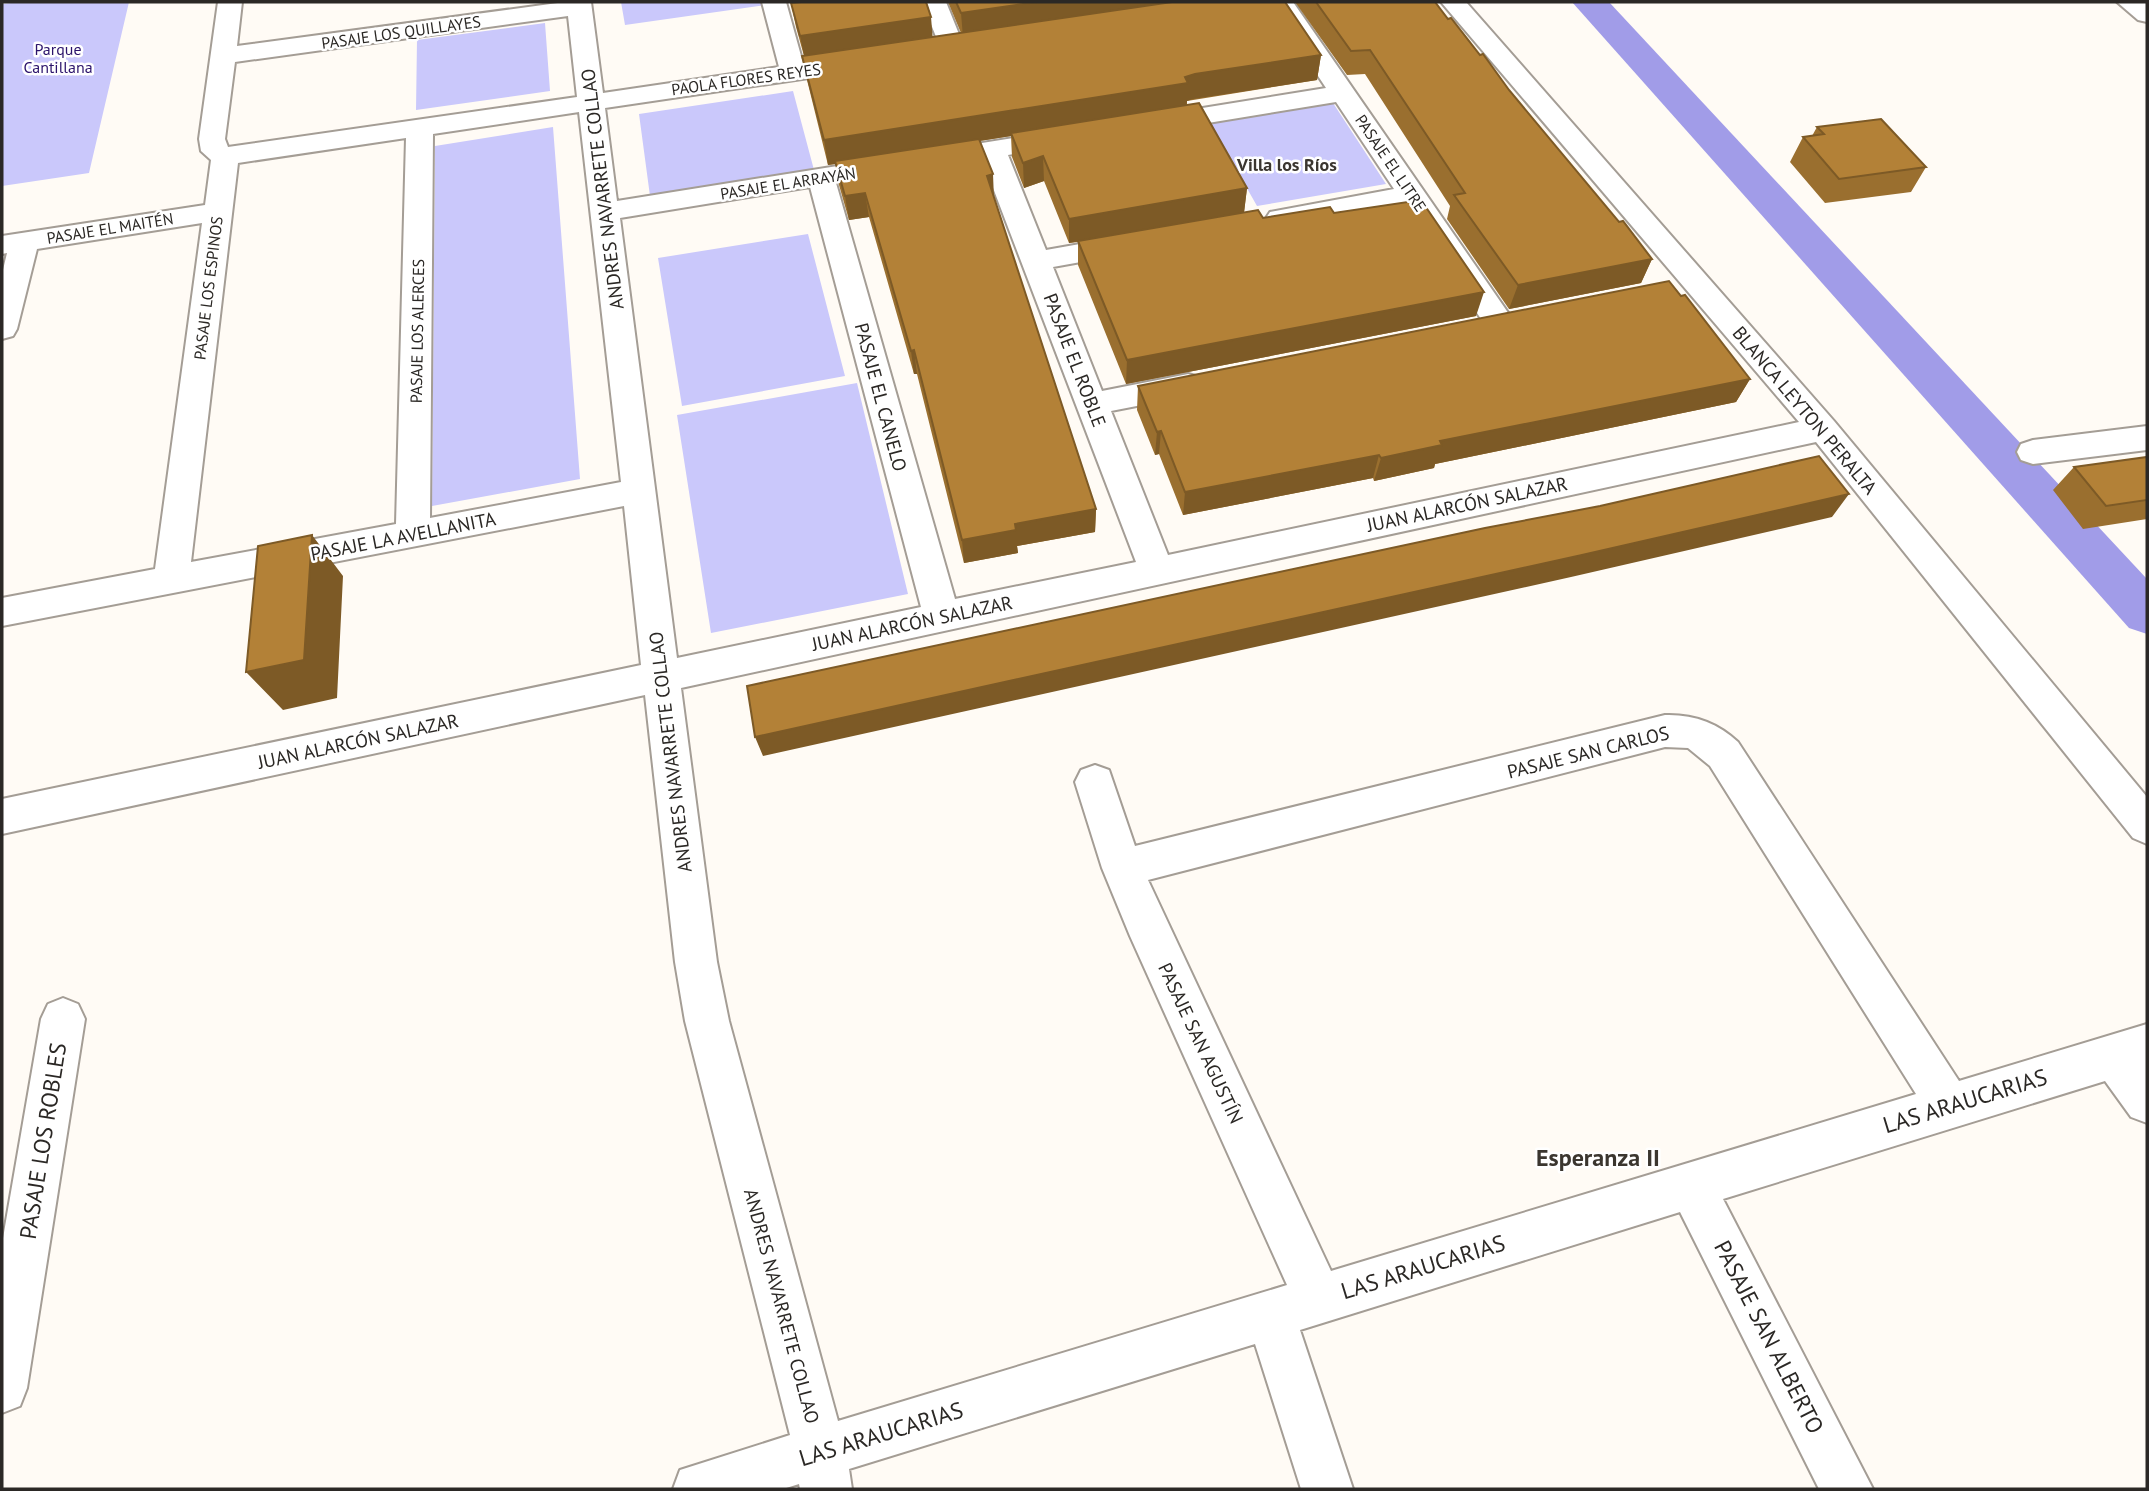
<svg xmlns="http://www.w3.org/2000/svg" width="2149" height="1491" font-family="'PT Sans',sans-serif">
	<style>
		.green { fill: #cac8fb }
		.lines { fill: none; stroke-linecap: round; stroke-linejoin: round }
		.canal { fill: #a19ce8; fill-rule: evenodd }
		.street-casing { stroke: #a49d95; stroke-width: 4 }
		.primary-casing { stroke: #a49d95; stroke-width: 4 }
		.street { fill: #fff; fill-rule: evenodd }
		.primary { fill: #fff; fill-rule: evenodd }
		.wall { fill: #9a6f2f }
		.shaded-wall { fill: #7d5a26 }
		.building { fill: #b38137; stroke: #7d5a26; stroke-width: 2 }
		.labels { text-anchor: middle; stroke-width: 5; stroke-linejoin: round; paint-order: stroke }
		.far-street-label { font-size: 16px; fill: #2b2825; stroke: #fff }
		.far-park-label { font-size: 16px; fill: #2b136b; stroke: #fff }
		.far-neighbourhood-label { font-size: 18px; font-weight: bold; fill: #3b362f; stroke: #fff }
		.street-label { font-size: 19px; fill: #2b2825; stroke: #fff }
		.near-street-label { font-size: 23px; fill: #2b2825; stroke: #fff }
		.near-neighbourhood-label { font-size: 24px; font-weight: bold; fill: #3b362f; stroke: #fff }
	</style>
	<rect width="100%" height="100%" fill="#fffbf5"/>
	<path class="green" d="M 21,2 L 129,2 L 89,173 L 2,186 L 2,4 Z
		M 621,2 L 764,2 L 765,5 L 625,25 Z
		M 545,23 L 550,91 L 416,110 L 417,40 Z
		M 793,91 L 814,170 L 650,196 L 639,114 Z
		M 1333,103 L 1386,184 L 1257,206 L 1210,123 Z
		M 553,127 L 580,479 L 432,506 L 435,146 Z
		M 808,234 L 845,376 L 682,406 L 658,258 Z
		M 857,383 L 908,594 L 711,633 L 677,415 Z"/>
	<g class="lines">
		<path class="canal" d="M 1572,2 L 1609,2 L 2147,579 L 2147,634 L 2129,628 Z"/>
		<defs>
			<path id="street" d="M 218,2 L 242,2 L 237,46 L 565,2 L 591,2 L 603,93 L 779,67 L 762,2 L 786,2 L 803,63 L 856,55 L 865,58 L 869,63 L 865,68 L 856,71 L 605,108 L 617,201 L 1063,130 L 1073,132 L 1076,138 L 1073,144 L 1008,155 L 1046,250 L 1131,235 L 1141,237 L 1145,244 L 1141,251 L 1131,253 L 1053,267 L 1102,391 L 1188,374 L 1199,377 L 1204,385 L 1199,393 L 1188,396 L 1111,411 L 1168,555 L 1799,422 L 1441,2 L 1466,2 L 1834,421 L 2147,797 L 2147,844 L 2133,838 L 1816,442 L 681,688 L 717,962 L 729,1021 L 838,1421 L 1287,1285 L 1130,936 L 1102,868 L 1075,782 L 1081,770 L 1095,765 L 1109,770 L 1135,846 L 1665,715 C 1693,714 1718,723 1738,742 L 1959,1081 L 2147,1024 L 2147,1123 L 2131,1117 L 2105,1081 L 1723,1199 L 1873,1489 L 1819,1489 L 1680,1212 L 1300,1330 L 1353,1489 L 1301,1489 L 1255,1344 L 849,1469 L 852,1489 L 800,1489 L 799,1484 L 783,1489 L 673,1489 L 680,1470 L 790,1435 L 685,1021 L 675,962 L 645,695 L 2,834 L 2,799 L 641,665 L 624,506 L 2,626 L 2,598 L 155,569 L 202,223 L 37,249 L 17,329 L 13,336 L 2,339 L 2,274 L 7,253 L 2,254 L 2,236 L 205,205 L 211,160 L 201,151 L 199,139 ZM 568,16 L 577,97 L 228,147 L 225,139 L 235,62 ZM 579,112 L 621,482 L 430,518 L 433,134 ZM 406,138 L 396,524 L 191,562 L 238,163 ZM 982,159 L 1136,562 L 955,599 L 836,183 ZM 810,187 L 921,607 L 677,658 L 620,218 ZM 1665,747 L 1688,748 L 1710,766 L 1916,1094 L 1331,1271 L 1148,880 Z
				M 922,2 L 946,2 L 965,49 L 961,54 L 952,57 L 943,54 Z
				M 1269,2 L 1293,2 L 1511,317 L 1515,324 L 1511,331 L 1500,334 L 1489,331 L 1405,205 L 1280,227 L 1270,224 L 1266,218 L 1270,212 L 1394,189 L 1336,102 L 1153,132 L 1144,130 L 1140,124 L 1144,118 L 1153,116 L 1326,88 Z
				M 2147,426 L 2147,450 L 2033,464 L 2021,460 L 2017,452 L 2021,444 L 2033,440 Z
				M 63,998 L 78,1004 L 85,1019 L 27,1388 L 20,1406 L 2,1413 L 2,1244 L 41,1019 L 48,1004 Z"/>
			<path id="primary" d="M 2117,2 L 2144,2 L 2147,4 L 2147,22 L 2138,20 Z"/>
		</defs>
		<use href="#street" class="street-casing"/>
		<use href="#primary" class="primary-casing"/>
		<use href="#street" class="street"/>
		<use href="#primary" class="primary"/>
	</g>
	<path class="wall" d="M 948,2 L 1285,2 L 1321,55 L 1317,80 L 1187,101 L 1187,105 L 1247,188 L 1244,212 L 1263,218 L 1334,213 L 1476,316 L 1126,384 L 1078,265 L 1078,242 L 1069,243 L 1044,181 L 1024,188 L 1012,157 L 1011,136 L 979,141 L 994,198 L 1096,509 L 1095,532 L 1017,546 L 1018,553 L 964,563 L 917,374 L 914,374 L 869,217 L 849,220 L 839,185 L 836,164 L 828,165 L 807,80 L 802,56 L 804,56 L 796,27 L 791,3 L 933,37 L 961,33 Z
		M 1295,2 L 1435,2 L 1448,19 L 1480,55 L 1619,222 L 1652,259 L 1641,283 L 1509,309 L 1447,219 L 1450,206 L 1365,74 L 1347,75 Z
		M 1817,127 L 1926,167 L 1911,192 L 1825,203 L 1790,162 L 1803,137 L 1812,136 Z
		M 1681,296 L 1750,379 L 1736,402 L 1435,464 L 1434,468 L 1374,481 L 1373,478 L 1183,515 L 1159,454 L 1155,455 L 1137,410 L 1138,386 Z
		M 2147,457 L 2147,519 L 2083,529 L 2053,490 L 2074,467 Z"/>
	<path class="shaded-wall" d="M 1037,2 L 1203,2 L 963,37 L 961,13 Z
		M 931,17 L 933,41 L 805,60 L 800,36 Z
		M 1321,55 L 1317,80 L 1193,99 L 1187,101 L 1186,108 L 1011,133 L 1011,136 L 828,165 L 824,140 L 1185,77 L 1195,74 Z
		M 1043,156 L 1044,181 L 1024,188 L 1023,163 Z
		M 993,174 L 994,199 L 987,176 Z
		M 1247,188 L 1244,213 L 1069,243 L 1069,219 Z
		M 865,193 L 869,217 L 849,220 L 845,196 Z
		M 1652,259 L 1641,283 L 1509,309 L 1518,285 Z
		M 1484,292 L 1476,316 L 1126,384 L 1127,360 Z
		M 914,350 L 917,374 L 914,374 L 911,351 Z
		M 1750,379 L 1736,402 L 1435,464 L 1434,468 L 1374,481 L 1381,458 L 1440,441 Z
		M 1161,431 L 1159,454 L 1155,455 L 1157,432 Z
		M 1379,455 L 1373,478 L 1183,515 L 1185,492 Z
		M 1849,494 L 1832,517 L 1571,577 L 763,756 L 755,737 Z
		M 1096,509 L 1095,532 L 1017,546 L 1018,553 L 964,563 L 962,540 L 1015,524 Z
		M 312,535 L 343,576 L 337,698 L 283,710 L 246,672 Z"/>
	<path class="building" d="M 801,2 L 926,2 L 931,17 L 800,36 L 791,3 Z
		M 956,2 L 1037,2 L 961,13 Z
		M 1172,2 L 1285,2 L 1321,55 L 1195,74 L 1185,77 L 1188,83 L 824,140 L 802,56 Z
		M 1316,2 L 1435,2 L 1448,19 L 1451,18 L 1480,55 L 1483,54 L 1509,90 L 1619,222 L 1623,221 L 1652,259 L 1518,285 L 1454,195 L 1465,193 L 1370,50 L 1351,51 Z
		M 1199,103 L 1247,188 L 1069,219 L 1043,156 L 1023,163 L 1011,133 Z
		M 1881,119 L 1926,167 L 1839,179 L 1803,137 L 1824,134 L 1817,127 Z
		M 979,139 L 993,174 L 987,176 L 1096,509 L 1015,524 L 1016,530 L 962,540 L 914,350 L 911,351 L 865,193 L 845,196 L 835,161 Z
		M 1421,200 L 1484,292 L 1127,360 L 1078,241 L 1258,210 L 1263,218 L 1330,207 L 1334,213 Z
		M 1669,281 L 1681,296 L 1685,295 L 1750,379 L 1440,441 L 1442,445 L 1381,458 L 1379,455 L 1185,492 L 1161,431 L 1157,432 L 1138,386 Z
		M 1819,456 L 1849,494 L 1582,555 L 755,737 L 747,686 L 1485,528 L 1600,506 Z
		M 2147,457 L 2147,500 L 2106,506 L 2074,467 Z
		M 312,535 L 304,660 L 246,672 L 258,546 Z"/>
	<g class="labels">
		<g class="far-street-label">
			<text transform="translate(401 32) rotate(-8)" y="6">PASAJE LOS QUILLAYES</text>
			<text transform="translate(746 79) rotate(-8)" y="6">PAOLA FLORES REYES</text>
			<text transform="translate(1391 163) rotate(56)" y="6">PASAJE EL LITRE</text>
			<text transform="translate(788 183) rotate(-9)" y="6">PASAJE EL ARRAYÁN</text>
			<text transform="translate(110 228) rotate(-9)" y="6">PASAJE EL MAITÉN</text>
			<text transform="translate(208 288) rotate(-83)" y="6">PASAJE LOS ESPINOS</text>
			<text transform="translate(417 331) rotate(-89)" y="6">PASAJE LOS ALERCES</text>
		</g>
		<g class="far-park-label">
			<text x="58" y="55">Parque<tspan x="58" dy="18">Cantillana</tspan></text>
		</g>
		<g class="far-neighbourhood-label">
			<text x="1287" y="171">Villa los Ríos</text>
		</g>
		<g class="street-label">
			<text transform="translate(602 189) rotate(-97)" y="7">ANDRES NAVARRETE COLLAO</text>
			<text transform="translate(1075 360) rotate(69)" y="7">PASAJE EL ROBLE</text>
			<text transform="translate(881 397) rotate(75)" y="7">PASAJE EL CANELO</text>
			<text transform="translate(1805 410) rotate(50)" y="7">BLANCA LEYTON PERALTA</text>
			<text transform="translate(1467 504) rotate(-12)" y="7">JUAN ALARCÓN SALAZAR</text>
			<text transform="translate(403 536) rotate(-11)" y="7">PASAJE LA AVELLANITA</text>
			<text transform="translate(912 623) rotate(-12)" y="7">JUAN ALARCÓN SALAZAR</text>
			<text transform="translate(358 741) rotate(-12)" y="7">JUAN ALARCÓN SALAZAR</text>
			<text transform="translate(670 752) rotate(-97)" y="7">ANDRES NAVARRETE COLLAO</text>
			<text transform="translate(1588 752) rotate(-14)" y="7">PASAJE SAN CARLOS</text>
			<text transform="translate(1201 1043) rotate(65)" y="7">PASAJE SAN AGUSTÍN</text>
			<text transform="translate(782 1306) rotate(75)" y="7">ANDRES NAVARRETE COLLAO</text>
		</g>
		<g class="near-street-label">
			<text transform="translate(1965 1101) rotate(-17)" y="8">LAS ARAUCARIAS</text>
			<text transform="translate(43 1141) rotate(-81)" y="8">PASAJE LOS ROBLES</text>
			<text transform="translate(1423 1267) rotate(-17)" y="8">LAS ARAUCARIAS</text>
			<text transform="translate(1769 1337) rotate(63)" y="8">PASAJE SAN ALBERTO</text>
			<text transform="translate(881 1434) rotate(-17)" y="8">LAS ARAUCARIAS</text>
		</g>
		<g class="near-neighbourhood-label">
			<text x="1598" y="1166">Esperanza II</text>
		</g>
	</g>
	<rect width="2149" height="1491" fill="none" stroke="#2b2825" stroke-width="7"/>
</svg>
